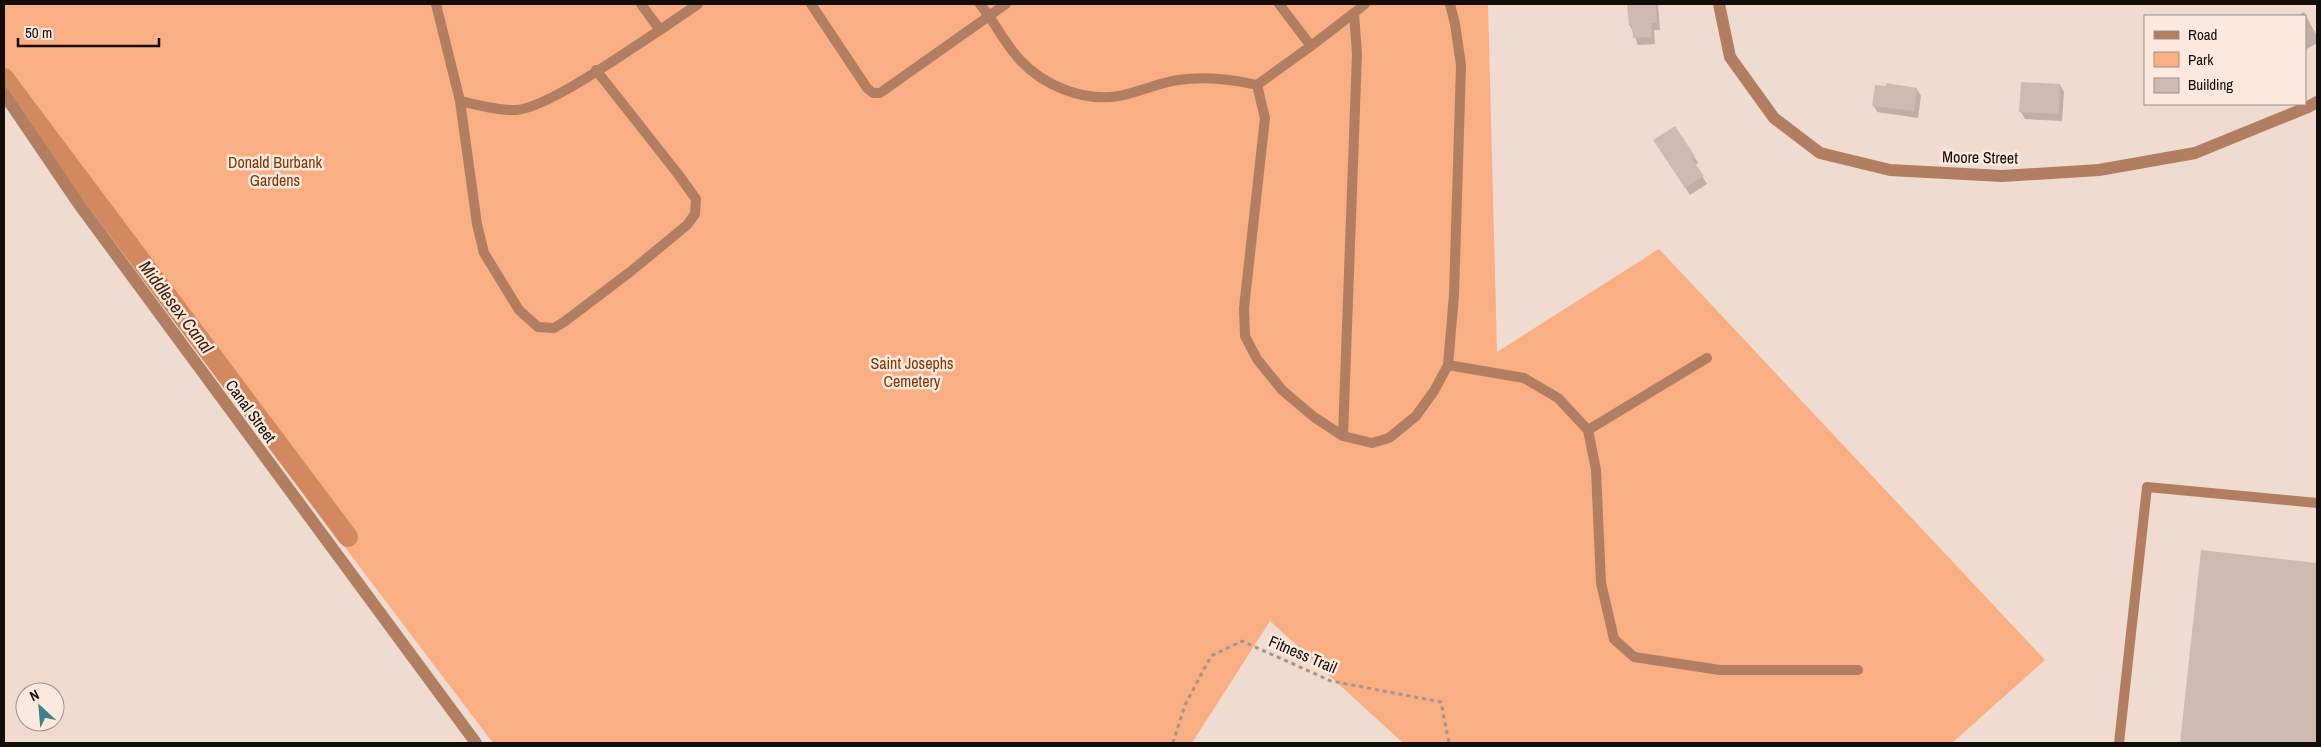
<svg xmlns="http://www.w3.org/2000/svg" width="2321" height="747" font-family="'Archivo Narrow',sans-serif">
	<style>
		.green { fill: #faae84 }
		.shadow { fill: #0003 }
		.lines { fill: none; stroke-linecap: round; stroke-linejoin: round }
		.canal { stroke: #d2895f; stroke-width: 20 }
		.building { fill: #cebab0 }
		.path { stroke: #a4948c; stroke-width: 3; stroke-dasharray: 4 4; stroke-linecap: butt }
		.lane { stroke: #b17e62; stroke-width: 10 }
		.street { stroke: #b17e62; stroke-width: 12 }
		.labels { text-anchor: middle; stroke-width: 5; stroke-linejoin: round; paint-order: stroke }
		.street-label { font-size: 16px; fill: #130c09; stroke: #fce8dd }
		.park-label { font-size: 16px; fill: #7d3906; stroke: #fce8dd }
		.water-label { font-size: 18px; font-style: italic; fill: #3f210f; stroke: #fce8dd }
	</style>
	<rect width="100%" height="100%" fill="#efdbd0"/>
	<path class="green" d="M 4,4 L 1488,4 L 1497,352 L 1659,249 L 2045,660 L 1952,743 L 1403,743 L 1270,621 L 1192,743 L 493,743 L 325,521 L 4,87 Z"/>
	<path class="shadow" d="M 1629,4 L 1658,4 L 1660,30 L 1654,30 L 1655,44 L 1638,45 L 1630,25 Z
		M 2304,12 L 2317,36 L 2317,43 L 2305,50 L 2305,16 L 2297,16 Z
		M 2060,85 L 2064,92 L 2062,121 L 2025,119 L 2021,112 Z
		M 1917,89 L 1921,96 L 1918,118 L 1877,112 L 1873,105 Z
		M 1659,147 L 1694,156 L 1698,163 L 1695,165 L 1707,184 L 1690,195 Z
		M 2202,552 L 2317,564 L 2317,743 L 2181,743 Z"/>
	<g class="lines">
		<path class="canal" d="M 4,78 L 348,537"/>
	</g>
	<path class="building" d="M 1627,4 L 1656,4 L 1657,23 L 1651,23 L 1652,37 L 1633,38 L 1632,25 L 1629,26 Z
		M 2021,82 L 2060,84 L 2059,114 L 2019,112 Z
		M 1886,83 L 1917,88 L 1914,111 L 1872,106 L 1875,85 L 1886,86 Z
		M 1675,126 L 1695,156 L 1691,158 L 1704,176 L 1685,188 L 1653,140 Z
		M 2201,550 L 2317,563 L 2317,743 L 2180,743 Z"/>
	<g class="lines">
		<path class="path" d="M 1173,743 L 1185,705 L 1211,656 L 1242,641 L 1331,681 L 1441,702 L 1449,743"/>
		<path class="lane" d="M 436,4 L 460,101
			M 641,4 L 660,30 L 698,4
			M 811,4 L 867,88 L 873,93 L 880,93 L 989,16 L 980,4
			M 1006,4 L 989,16 C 999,31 1008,47 1020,60 C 1044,86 1084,102 1119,96 C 1139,92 1158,83 1178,80 C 1205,76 1232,79 1257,85 L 1265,118 L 1244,308 L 1245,336 L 1257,359 L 1282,390 L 1314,417 L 1343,436 L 1372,443 L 1389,438 L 1416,416 L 1434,391 L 1448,365 L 1454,295 L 1461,65 L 1455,24 L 1450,4
			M 1279,4 L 1311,46 L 1354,13
			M 596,70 L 678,174 L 696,199 L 695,214 L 687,225 L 630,272 L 564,322 L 554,328 L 538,327 L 519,310 L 484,253 L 477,224 L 460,101 C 478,105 498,111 516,110 C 548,108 629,50 660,30
			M 1257,85 L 1311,46
			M 1448,365 L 1524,378 L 1558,398 L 1588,430 L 1596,470 L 1601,583 L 1614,639 L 1634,657 L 1720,670 L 1858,670
			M 1588,430 L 1707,358
			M 1343,436 L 1357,54 L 1354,13 L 1365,4
			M 2119,743 L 2147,487 L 2317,503"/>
		<path class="street" d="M 1719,4 L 1730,57 L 1774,118 L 1820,153 L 1890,170 L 2002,176 L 2099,170 L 2195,153 L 2308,107 L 2317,102
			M 4,94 L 78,203 L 476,743"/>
	</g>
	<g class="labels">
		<g class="street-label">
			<text transform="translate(1980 157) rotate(1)" y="6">Moore Street</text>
			<text transform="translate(251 411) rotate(54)" y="6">Canal Street</text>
			<text transform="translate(1303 654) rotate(23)" y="6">Fitness Trail</text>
		</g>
		<g class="park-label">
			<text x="275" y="168">Donald Burbank<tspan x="275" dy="18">Gardens</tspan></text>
			<text x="912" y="369">Saint Josephs<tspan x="912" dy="18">Cemetery</tspan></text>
		</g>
		<g class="water-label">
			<text transform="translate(176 307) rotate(53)" y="6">Middlesex Canal</text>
		</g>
	</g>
	<rect width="2321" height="747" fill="none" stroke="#130c09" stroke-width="10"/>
	<rect x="2144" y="15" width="162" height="90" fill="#fce8dd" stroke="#9f9088"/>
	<rect x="2154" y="31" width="25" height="8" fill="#b17e62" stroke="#9f9088"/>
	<text x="2188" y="40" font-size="15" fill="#130c09">Road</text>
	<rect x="2154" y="52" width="25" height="15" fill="#faae84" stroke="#9f9088"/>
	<text x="2188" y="65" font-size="15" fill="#130c09">Park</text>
	<rect x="2154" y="78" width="25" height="15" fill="#cebab0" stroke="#9f9088"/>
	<text x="2188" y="90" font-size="15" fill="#130c09">Building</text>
	<g transform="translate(40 707) rotate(334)"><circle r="24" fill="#fce8dd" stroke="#9f9088"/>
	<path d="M0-4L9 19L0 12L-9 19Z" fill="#3b8387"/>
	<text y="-8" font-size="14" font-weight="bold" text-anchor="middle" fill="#130c09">N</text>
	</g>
	<path d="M18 38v8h141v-8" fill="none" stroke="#130c09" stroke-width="2.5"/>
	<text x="25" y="38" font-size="15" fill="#130c09" stroke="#fce8dd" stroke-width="4" paint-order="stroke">50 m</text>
</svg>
